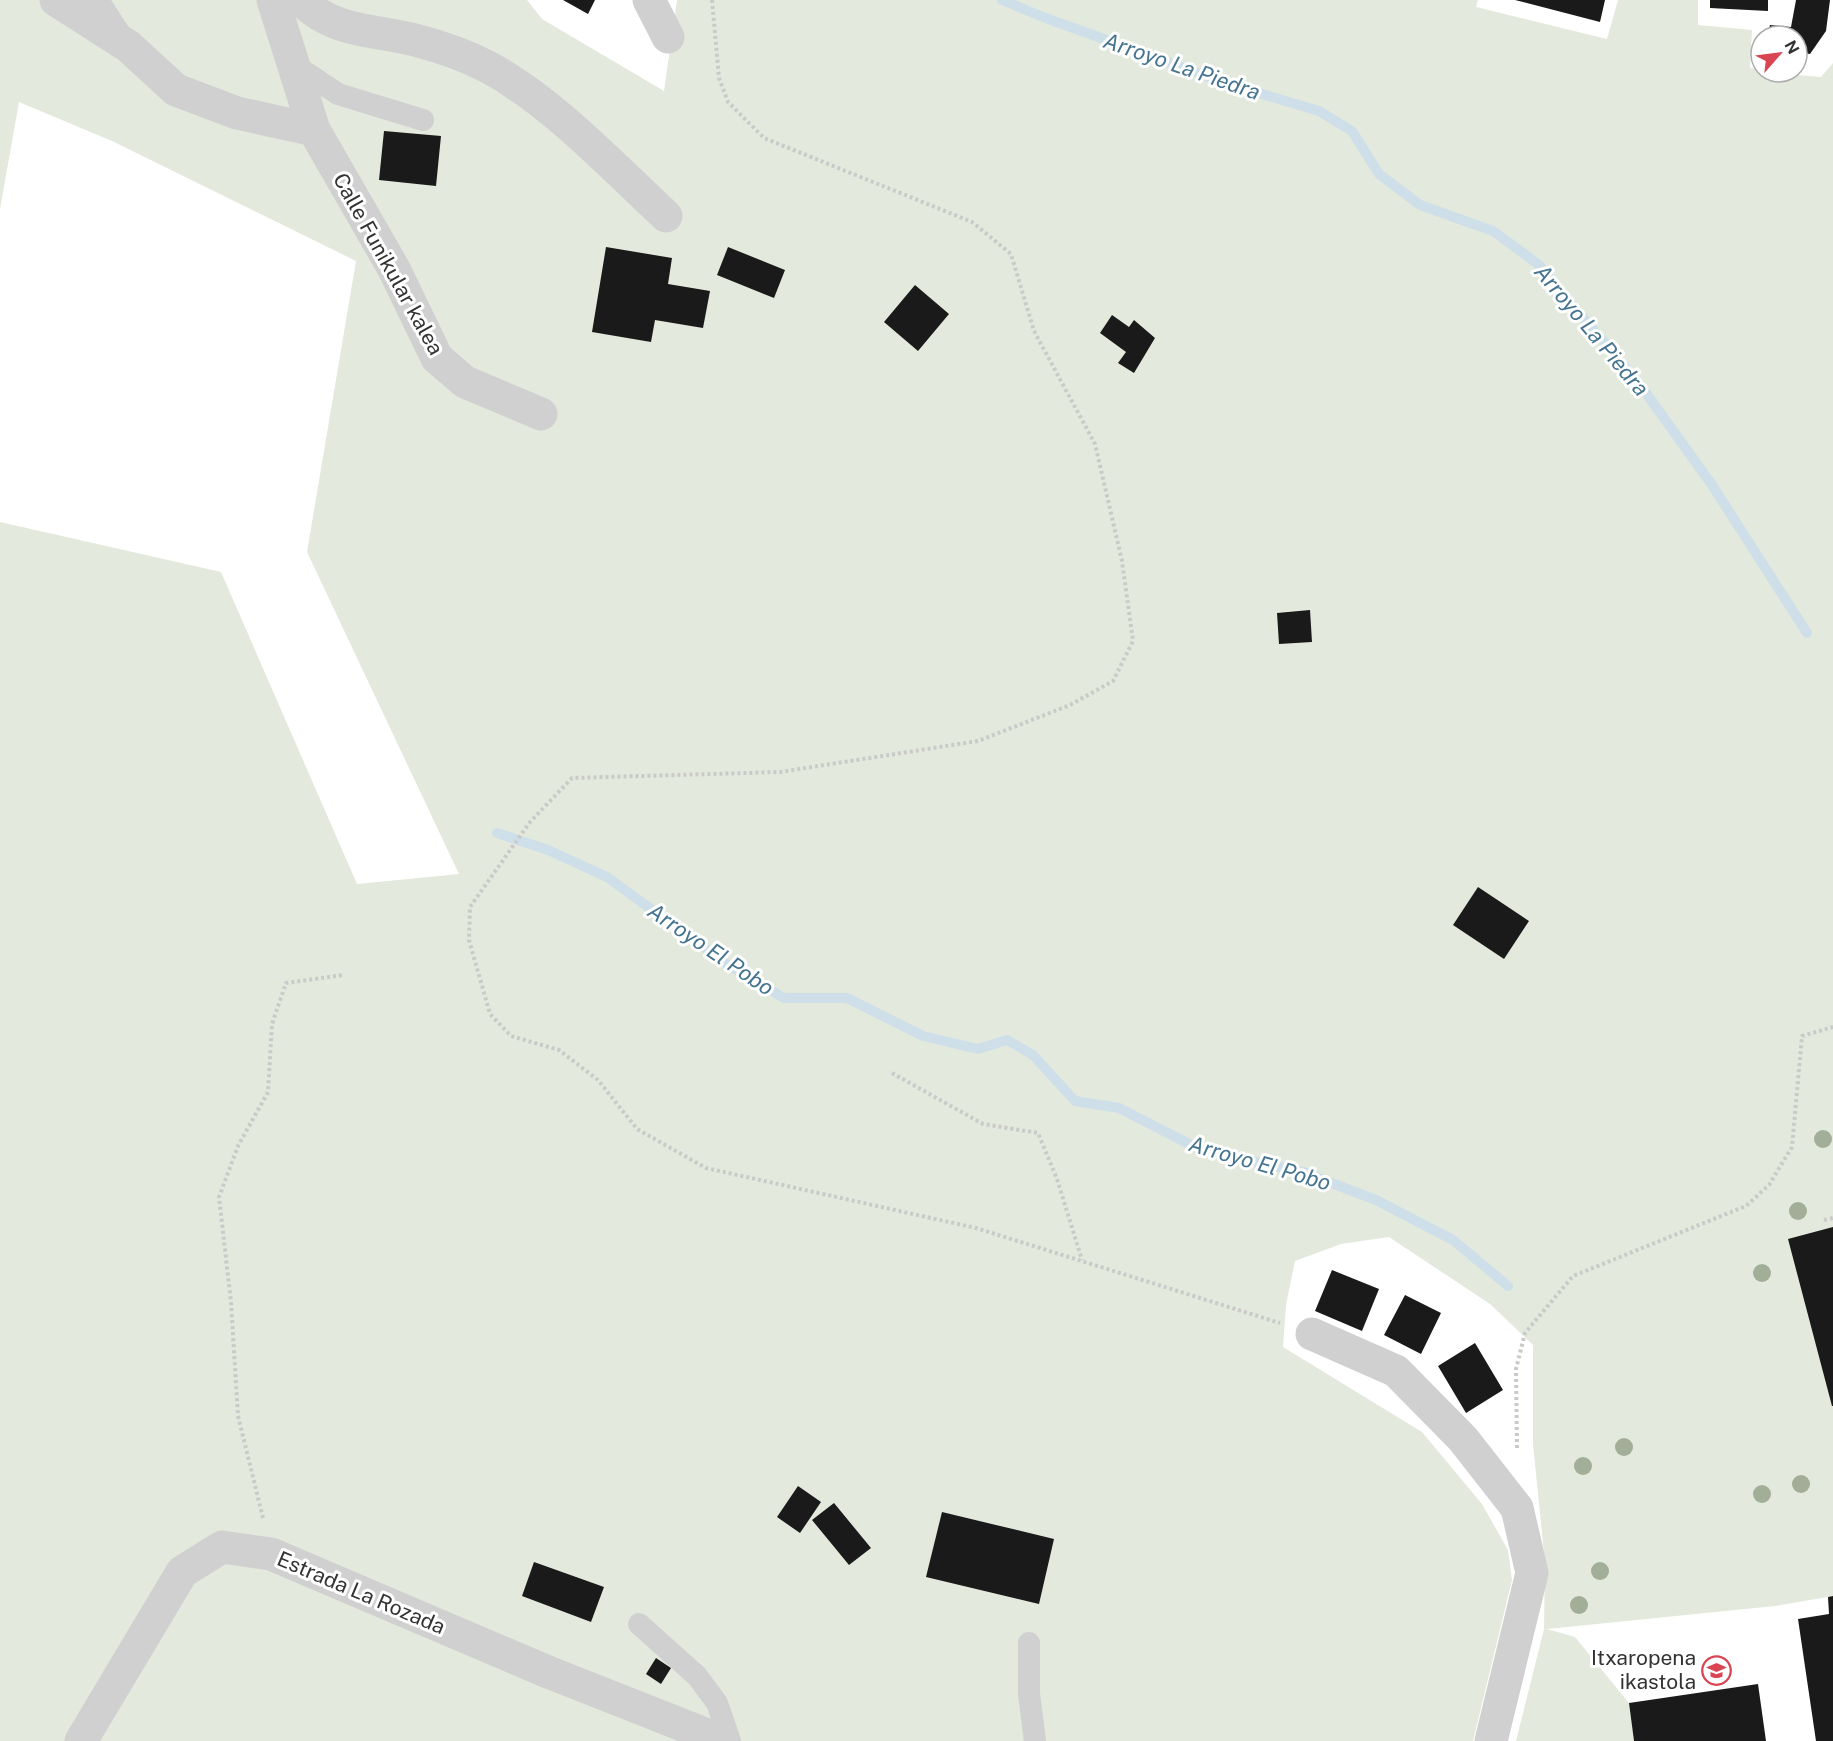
<svg xmlns="http://www.w3.org/2000/svg" width="1833" height="1741" font-family="'Public Sans',sans-serif">
	<style>
		.green { fill: #e3e9dc }
		.lines { fill: none; stroke-linecap: round; stroke-linejoin: round }
		.stream { stroke: #cedfe9; stroke-width: 10 }
		.building { fill: #1a1a1a }
		.path { stroke: #cacaca; stroke-width: 4; stroke-dasharray: 3 3; stroke-linecap: butt }
		.lane { stroke: #d0d0d0; stroke-width: 22 }
		.street { stroke: #d0d0d0; stroke-width: 33 }
		.tree { fill: #a2ae97 }
		.labels { text-anchor: middle; stroke-width: 6; stroke-linejoin: round; paint-order: stroke }
		.street-label { font-size: 21px; fill: #333; stroke: #fff }
		.poi-label { font-size: 21px; fill: #333; stroke: #fff; text-anchor: end }
		.water-label { font-size: 22px; font-style: italic; fill: #457490; stroke: #fff }
	</style>
	<rect width="100%" height="100%" fill="#fff"/>
	<path class="green" d="M 0,0 L 527,0 L 542,19 L 664,91 L 677,0 L 1478,0 L 1476,7 L 1607,39 L 1618,0 L 1698,0 L 1698,25 L 1752,30 L 1750,68 L 1761,69 L 1761,72 L 1821,77 L 1833,63 L 1833,1596 L 1775,1606 L 1547,1629 L 1575,1637 L 1629,1703 L 1634,1741 L 1516,1741 L 1544,1629 L 1545,1563 L 1533,1444 L 1533,1345 L 1490,1304 L 1389,1237 L 1341,1244 L 1295,1261 L 1286,1305 L 1283,1347 L 1422,1432 L 1482,1504 L 1508,1550 L 1512,1580 L 1473,1741 L 0,1741 L 0,522 L 221,572 L 357,884 L 459,874 L 307,552 L 356,261 L 112,141 L 19,102 L 0,209 Z"/>
	<g class="lines">
		<path class="stream" d="M 1002,0 L 1043,17 L 1222,82 L 1319,111 L 1352,131 L 1379,174 L 1420,205 L 1493,231 L 1538,264 L 1641,386 L 1712,485 L 1807,633
			M 497,833 L 548,850 L 607,877 L 725,963 L 784,998 L 847,998 L 923,1036 L 978,1049 L 1007,1040 L 1033,1055 L 1075,1101 L 1119,1108 L 1201,1150 L 1303,1172 L 1376,1200 L 1453,1240 L 1508,1286"/>
	</g>
	<path class="building" d="M 563,0 L 595,0 L 588,14 Z
		M 1515,0 L 1605,0 L 1600,22 Z
		M 1710,0 L 1768,0 L 1768,11 L 1710,8 Z
		M 1796,0 L 1830,0 L 1826,31 L 1810,54 L 1797,52 L 1797,36 L 1767,36 L 1770,25 L 1791,27 Z
		M 384,131 L 441,136 L 436,186 L 379,180 Z
		M 606,247 L 672,258 L 668,284 L 710,291 L 703,328 L 655,320 L 651,342 L 592,332 Z
		M 728,247 L 785,270 L 774,298 L 717,275 Z
		M 915,285 L 949,314 L 918,351 L 884,322 Z
		M 1112,315 L 1129,327 L 1134,320 L 1155,338 L 1134,373 L 1118,363 L 1126,352 L 1100,333 Z
		M 1310,610 L 1312,642 L 1279,644 L 1277,613 Z
		M 1478,887 L 1529,921 L 1504,959 L 1453,925 Z
		M 1833,1227 L 1833,1406 L 1832,1406 L 1788,1239 Z
		M 1332,1270 L 1379,1289 L 1362,1331 L 1315,1311 Z
		M 1405,1295 L 1441,1313 L 1421,1354 L 1384,1335 Z
		M 1475,1343 L 1503,1390 L 1466,1413 L 1438,1366 Z
		M 798,1486 L 821,1502 L 800,1533 L 777,1517 Z
		M 834,1503 L 871,1548 L 849,1565 L 812,1520 Z
		M 942,1512 L 1054,1539 L 1039,1604 L 926,1577 Z
		M 534,1562 L 604,1587 L 591,1622 L 522,1596 Z
		M 1833,1596 L 1833,1741 L 1816,1741 L 1798,1619 L 1829,1614 L 1828,1597 Z
		M 656,1658 L 671,1668 L 661,1684 L 646,1674 Z
		M 1758,1684 L 1766,1741 L 1634,1741 L 1629,1703 Z"/>
	<g class="lines">
		<path class="path" d="M 712,0 L 719,78 L 728,102 L 764,138 L 972,222 L 1011,254 L 1034,331 L 1095,444 L 1122,561 L 1133,641 L 1113,681 L 1070,705 L 978,741 L 780,772 L 572,778 L 530,822 L 470,907 L 469,940 L 490,1014 L 511,1036 L 559,1050 L 598,1080 L 637,1129 L 706,1168 L 976,1228 L 1280,1323
			M 892,1073 L 983,1124 L 1038,1133 L 1057,1179 L 1082,1260
			M 1824,1220 L 1833,1218
			M 1517,1448 L 1516,1369 L 1525,1333 L 1573,1276 L 1746,1206 L 1769,1185 L 1792,1147 L 1802,1036 L 1833,1027
			M 263,1518 L 238,1416 L 231,1302 L 219,1197 L 238,1146 L 268,1092 L 272,1024 L 286,983 L 343,975"/>
		<path class="lane" d="M 98,0 L 122,37
			M 293,64 L 338,94 L 423,120
			M 639,1624 L 697,1676 L 717,1703 L 730,1741
			M 1029,1643 L 1029,1694 L 1035,1741"/>
		<path class="street" d="M 56,0 L 128,46 L 176,90 L 237,113 L 314,130
			M 273,0 L 314,130 L 394,269 L 437,358 L 465,382 L 541,414
			M 302,0 C 330,32 376,30 415,40 C 438,46 467,56 488,67 C 553,102 612,166 666,216
			M 649,0 L 668,37
			M 1312,1334 L 1396,1371 L 1463,1439 L 1517,1508 L 1532,1573 L 1491,1741
			M 81,1741 L 182,1572 L 222,1547 L 271,1554 L 548,1672 L 723,1741"/>
	</g>
	<g class="tree">
		<circle cx="1823" cy="1139" r="9"/>
		<circle cx="1798" cy="1211" r="9"/>
		<circle cx="1762" cy="1273" r="9"/>
		<circle cx="1624" cy="1447" r="9"/>
		<circle cx="1583" cy="1466" r="9"/>
		<circle cx="1801" cy="1484" r="9"/>
		<circle cx="1762" cy="1494" r="9"/>
		<circle cx="1600" cy="1571" r="9"/>
		<circle cx="1579" cy="1605" r="9"/>
	</g>
	<defs>
		<symbol id="school-ring" viewBox="-11 -11 22 22"><circle r="9.5" fill="#fff" stroke="#d94552" stroke-width="1.5"/><path d="M0-5L7-2L0 1L-7-2ZM-4 1L0 2.5L4 1V4Q0 6-4 4Z" fill="#d94552"/></symbol>
	</defs>
	<g fill-rule="evenodd">
		<use href="#school-ring" x="1700" y="1654" width="33" height="33"/>
	</g>
	<g class="labels">
		<g class="street-label">
			<text transform="translate(388 264) rotate(61)" y="7">Calle Funikular kalea</text>
			<text transform="translate(361 1593) rotate(23)" y="7">Estrada La Rozada</text>
		</g>
		<g class="poi-label">
			<text x="1696" y="1665">Itxaropena<tspan x="1696" dy="24">ikastola</tspan></text>
		</g>
		<g class="water-label">
			<text transform="translate(1182 66) rotate(19)" y="8">Arroyo La Piedra</text>
			<text transform="translate(1592 330) rotate(50)" y="8">Arroyo La Piedra</text>
			<text transform="translate(711 949) rotate(34)" y="8">Arroyo El Pobo</text>
			<text transform="translate(1260 1163) rotate(16)" y="8">Arroyo El Pobo</text>
		</g>
	</g>
	<g transform="translate(1779 54) rotate(62)"><circle r="28" fill="#ffffff" stroke="#adadad" stroke-width="1.5"/>
	<path d="M0-4.5L10 22L0 15L-10 22Z" fill="#d94552"/>
	<text y="-9" font-size="16" font-weight="bold" text-anchor="middle" fill="#333333">N</text>
	</g>
</svg>
